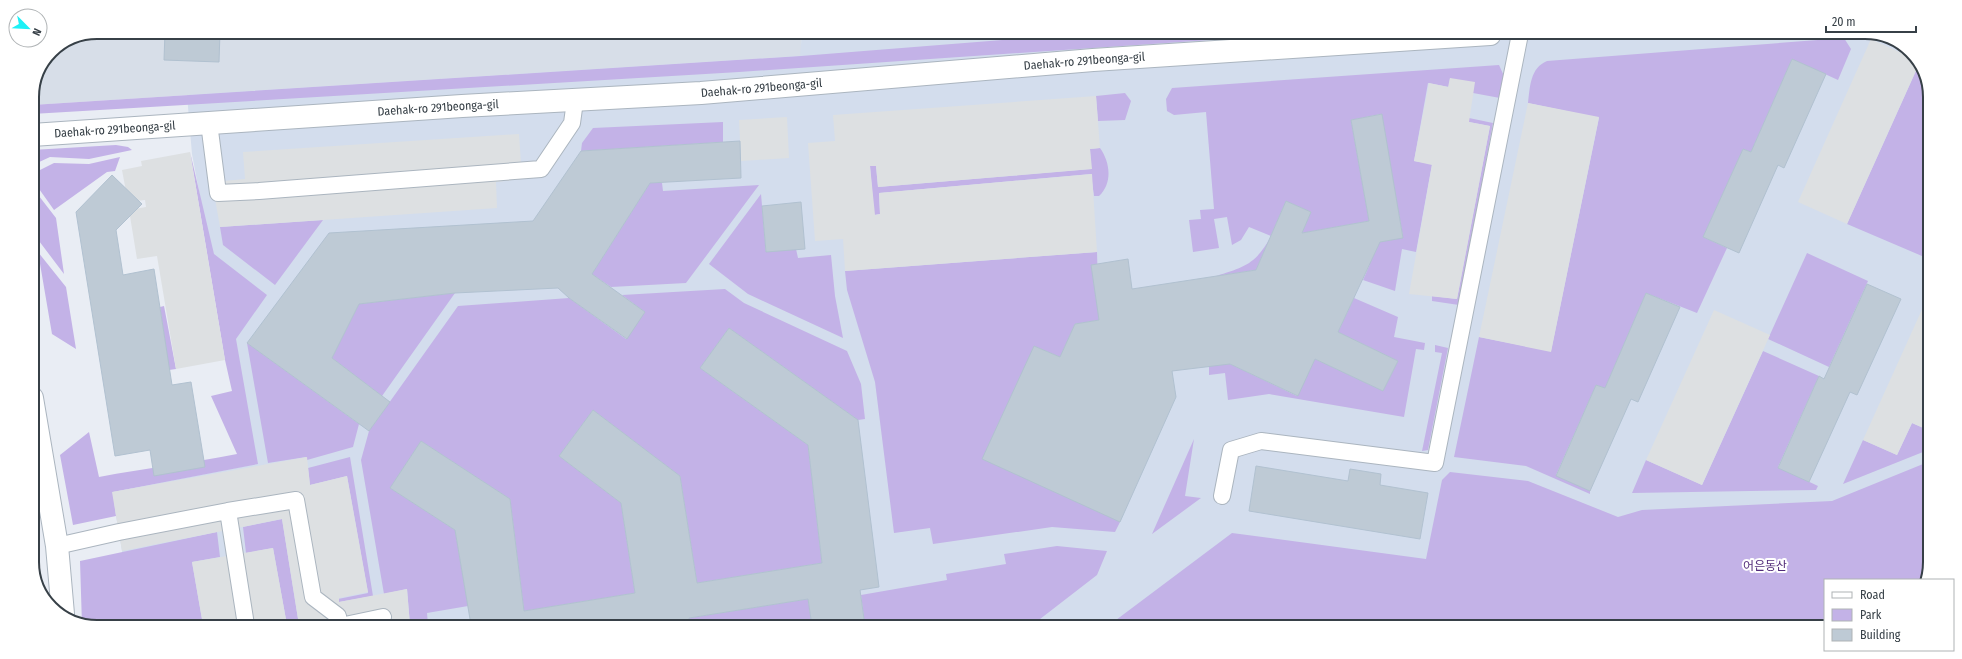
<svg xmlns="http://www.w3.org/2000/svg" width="1962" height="659" font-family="'Fira Sans Condensed','Noto Sans KR',sans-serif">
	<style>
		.residential { fill: #d7dee8 }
		.education { fill: #d3dded }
		.green { fill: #c3b2e7 }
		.parking { fill: #dde0e2 }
		.building { fill: #becad5; stroke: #b1c1d0 }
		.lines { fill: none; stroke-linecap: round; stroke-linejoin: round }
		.lane-casing { stroke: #abb5bf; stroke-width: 18 }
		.street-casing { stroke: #abb5bf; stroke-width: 24 }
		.lane { stroke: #fff; stroke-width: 16 }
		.street { stroke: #fff; stroke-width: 22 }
		.labels { text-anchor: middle; stroke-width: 4; stroke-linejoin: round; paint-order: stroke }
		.street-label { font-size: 12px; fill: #374047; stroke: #fff }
		.park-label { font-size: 12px; fill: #512b79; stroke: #fff }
		.rim { fill: none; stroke: #374047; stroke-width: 2 }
	</style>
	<rect width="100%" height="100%" fill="#e9edf4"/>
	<path class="residential" d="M 97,32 L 802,33 L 801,56 L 32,105 L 32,97 L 51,51 Z"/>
	<path class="education" d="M 802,33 L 1882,34 L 1916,57 L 1930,93 L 1928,579 L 1825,580 L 1825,627 L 123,625 L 122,551 L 112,492 L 251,465 L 192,154 L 187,95 L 800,56 Z"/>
	<path class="green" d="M 1091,33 L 1299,34 L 739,72 L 32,114 L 32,105 L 801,56 Z
		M 1844,38 L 1851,49 L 1838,80 L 1792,59 L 1751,152 L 1743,149 L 1703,237 L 1727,248 L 1697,313 L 1646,293 L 1605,388 L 1596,385 L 1556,475 L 1590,491 L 1590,494 L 1526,466 L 1454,457 L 1479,337 L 1551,351 L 1599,118 L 1528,103 C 1530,87 1530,68 1547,61 Z
		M 1919,64 L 1930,93 L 1929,259 L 1847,224 Z
		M 1499,65 L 1504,76 L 1500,98 L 1473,93 L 1450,78 L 1449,87 L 1428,83 L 1414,161 L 1432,164 L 1416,252 L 1402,249 L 1395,291 L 1363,280 L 1370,264 L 1349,254 L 1371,244 L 1403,237 L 1381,114 L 1351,120 L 1369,221 L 1302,233 L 1311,212 L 1286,201 L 1256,270 L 1216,276 C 1245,267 1256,264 1271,236 L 1249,227 L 1241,240 L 1232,245 L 1227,217 L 1214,219 L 1219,248 L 1193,252 L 1189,220 L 1201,219 L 1200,210 L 1214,209 L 1206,112 L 1174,115 L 1167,111 L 1166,99 L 1172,88 Z
		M 1125,93 L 1131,101 L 1125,120 L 1098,121 L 1096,96 Z
		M 1469,118 L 1493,123 L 1459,305 L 1432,301 L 1432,296 L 1457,299 L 1490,126 L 1469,122 Z
		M 723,122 L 723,142 L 581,151 L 582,143 L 593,128 Z
		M 116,145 L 128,147 L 132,150 L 89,159 L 50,157 L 37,163 L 32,162 L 32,150 Z
		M 1100,148 C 1110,162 1113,183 1099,196 L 1094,196 L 1091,174 L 879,193 L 880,214 L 874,215 L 870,166 L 876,166 L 878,187 L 1091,169 L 1090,149 Z
		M 190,152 L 214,254 L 267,295 L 236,339 L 258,464 L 113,492 L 116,516 L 73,525 L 60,455 L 89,432 L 99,477 C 145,468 191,463 237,454 L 211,396 L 232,391 L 225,360 Z
		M 120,157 L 115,171 L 107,172 L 54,210 L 32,179 L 32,169 L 38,171 L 54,163 L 89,164 Z
		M 650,183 L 662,183 L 663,191 L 759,185 L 686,283 L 611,287 L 592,274 Z
		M 32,187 L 56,218 L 64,274 L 36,237 L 32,205 Z
		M 761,194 L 766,252 L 796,249 L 798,258 L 831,255 L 835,296 L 843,338 L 748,294 L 709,264 Z
		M 323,220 L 275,285 L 223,245 L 220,227 Z
		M 38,252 L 66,287 L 76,349 L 52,334 Z
		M 1097,252 L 1099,320 L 1075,324 L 1060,357 L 1034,346 L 1120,522 L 1115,532 L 1052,527 L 933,544 L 930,528 L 894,533 L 875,382 L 847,290 L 845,271 Z
		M 1807,253 L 1868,281 L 1829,367 L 1768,339 Z
		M 725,289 L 744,303 L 847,351 L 861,384 L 865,419 L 858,420 L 729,328 L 700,368 L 808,445 L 822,563 L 697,583 L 680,476 L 593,410 L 559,456 L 621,503 L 635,593 L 524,611 L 510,499 L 421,441 L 390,488 L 455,530 L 468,606 L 427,613 L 428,624 L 410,625 L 407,589 L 384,594 L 361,460 L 369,431 L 458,306 L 569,298 L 626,339 L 645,312 L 622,295 Z
		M 455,293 L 382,396 L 332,358 L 359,304 Z
		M 1354,298 L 1398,317 L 1394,337 L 1425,343 L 1424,350 L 1416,349 L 1404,417 L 1269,394 L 1228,400 L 1225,373 L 1209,375 L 1209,366 L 1228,363 L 1297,396 L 1315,359 L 1383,391 L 1398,361 L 1338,332 Z
		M 164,306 L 176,369 L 169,370 L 160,307 Z
		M 247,343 L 359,424 L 353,447 L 307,460 L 306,457 L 268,463 Z
		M 1435,345 L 1448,348 L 1428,450 L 1422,451 L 1442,353 L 1435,352 Z
		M 1763,351 L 1819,376 L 1778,467 L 1818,486 L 1816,490 L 1632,493 L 1646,460 L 1702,485 Z
		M 1912,423 L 1928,430 L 1928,450 L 1843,484 L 1863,440 L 1897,455 Z
		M 1194,439 L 1185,496 L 1201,498 L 1152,534 Z
		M 350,457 L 373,596 L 339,602 L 338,599 L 368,593 L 347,476 L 310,485 L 308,468 Z
		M 1928,462 L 1928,579 L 1825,580 L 1825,627 L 1108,626 L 1232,533 L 1426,559 L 1442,480 L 1450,472 L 1528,481 L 1618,517 L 1642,510 L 1832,501 Z
		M 282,519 L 299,625 L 287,625 L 273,548 L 246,553 L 243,527 Z
		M 217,532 L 220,557 L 192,562 L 203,625 L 82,625 L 80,561 Z
		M 1057,546 L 1107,551 L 1097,575 L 1031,626 L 865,626 L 861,595 L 947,580 L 946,574 L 1006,564 L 1004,554 Z
		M 808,599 L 812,626 L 690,625 L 689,618 Z"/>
	<path class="parking" d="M 1871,39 L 1917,60 L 1919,64 L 1847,224 L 1798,202 Z
		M 1450,78 L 1475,82 L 1469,122 L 1490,126 L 1457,299 L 1409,294 L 1432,165 L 1414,161 L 1429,83 L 1448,87 Z
		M 1096,96 L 1100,148 L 1090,149 L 1092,169 L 878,187 L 876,166 L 870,166 L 875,215 L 880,214 L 879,193 L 1092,174 L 1097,252 L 845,271 L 843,239 L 815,241 L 808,143 L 835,141 L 833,115 Z
		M 1528,103 L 1599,117 L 1551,352 L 1479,337 Z
		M 787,117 L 789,158 L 741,161 L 739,120 Z
		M 519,134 L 522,179 L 496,182 L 497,208 L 220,227 L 212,182 L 245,179 L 243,152 Z
		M 190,152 L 225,360 L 176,369 L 157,256 L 137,259 L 129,210 L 146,207 L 145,200 L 128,202 L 122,170 L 142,166 L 141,161 Z
		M 1929,294 L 1928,430 L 1912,423 L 1897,455 L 1863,440 Z
		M 1714,310 L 1770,335 L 1702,485 L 1646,460 Z
		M 307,457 L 310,485 L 347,476 L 368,592 L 339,598 L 339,602 L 407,589 L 410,625 L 299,625 L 282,519 L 122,551 L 112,492 Z
		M 273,548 L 287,625 L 203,625 L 192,562 Z"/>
	<path class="building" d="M 165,32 L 220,32 L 219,62 L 164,60 Z
		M 1792,59 L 1826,74 L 1784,168 L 1778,165 L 1739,253 L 1703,237 L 1743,149 L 1751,152 Z
		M 1382,114 L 1403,238 L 1380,242 L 1338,332 L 1398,361 L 1383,391 L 1315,359 L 1298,396 L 1230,364 L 1172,371 L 1176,397 L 1120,522 L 982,459 L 1034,346 L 1060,357 L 1075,324 L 1099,320 L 1091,265 L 1128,259 L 1132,289 L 1256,270 L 1286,201 L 1311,212 L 1302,233 L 1369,221 L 1351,120 Z
		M 740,141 L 741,178 L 650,183 L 592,274 L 645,312 L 627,339 L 569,298 L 558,288 L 455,293 L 359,304 L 332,358 L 390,402 L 369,431 L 247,343 L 329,233 L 533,221 L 581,151 Z
		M 112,175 L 142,204 L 116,230 L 123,275 L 154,269 L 172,385 L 191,382 L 205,467 L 154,476 L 150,450 L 115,456 L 76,212 Z
		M 801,202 L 805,249 L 766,252 L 762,206 Z
		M 1867,284 L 1901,299 L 1857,395 L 1850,392 L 1809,482 L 1778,468 L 1819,376 L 1824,379 Z
		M 1646,293 L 1680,307 L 1638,402 L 1631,399 L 1590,491 L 1556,476 L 1596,385 L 1605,388 Z
		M 729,328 L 858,420 L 879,587 L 860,590 L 865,626 L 812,626 L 808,599 L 689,618 L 690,626 L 471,625 L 455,530 L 390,488 L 421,441 L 510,499 L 524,611 L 635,593 L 621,503 L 559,456 L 593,410 L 680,476 L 697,583 L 822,563 L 808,445 L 700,368 Z
		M 1256,466 L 1348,481 L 1350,469 L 1381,474 L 1380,485 L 1428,493 L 1420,539 L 1249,511 Z"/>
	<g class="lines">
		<defs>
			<path id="lane" d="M 209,123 L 218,193 L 259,191 L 541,169 L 572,123 L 575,101
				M 1222,496 L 1231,450 L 1261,441 L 1435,463 L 1520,34
				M 228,511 L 296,500 L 313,597 L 338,616 L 339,625
				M 57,546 L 119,532 L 228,511 L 246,625
				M 345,625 L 383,617"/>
			<g id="street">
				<path id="s1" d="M 32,135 L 462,106 L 701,93 L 1093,60 L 1490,34"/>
				<path d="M 32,398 L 57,546 L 63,614"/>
			</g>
		</defs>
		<use href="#lane" class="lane-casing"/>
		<use href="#street" class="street-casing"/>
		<use href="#lane" class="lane"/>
		<use href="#street" class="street"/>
	</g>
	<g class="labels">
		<g class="street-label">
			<text dy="4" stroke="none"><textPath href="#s1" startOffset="1055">Daehak-ro 291beonga-gil</textPath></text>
			<text dy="4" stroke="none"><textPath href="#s1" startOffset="731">Daehak-ro 291beonga-gil</textPath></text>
			<text dy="4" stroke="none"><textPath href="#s1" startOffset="407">Daehak-ro 291beonga-gil</textPath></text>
			<text dy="4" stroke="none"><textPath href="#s1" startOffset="83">Daehak-ro 291beonga-gil</textPath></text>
		</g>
		<g class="park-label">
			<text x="1765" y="570">어은동산</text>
		</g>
	</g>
	<path d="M0 0H1962V659H0ZM97 39H1865A58 58 0 0 1 1923 97V562A58 58 0 0 1 1865 620H97A58 58 0 0 1 39 562V97A58 58 0 0 1 97 39Z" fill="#fff" fill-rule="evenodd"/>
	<path class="rim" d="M97 39H1865A58 58 0 0 1 1923 97V562A58 58 0 0 1 1865 620H97A58 58 0 0 1 39 562V97A58 58 0 0 1 97 39Z"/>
	<rect x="1824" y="579" width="130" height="72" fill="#ffffff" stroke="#afb3b5"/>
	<rect x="1832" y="592" width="20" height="6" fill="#ffffff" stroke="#afb3b5"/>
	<text x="1860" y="599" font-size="12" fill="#374047">Road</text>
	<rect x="1832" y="609" width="20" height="12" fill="#c3b2e7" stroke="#afb3b5"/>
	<text x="1860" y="619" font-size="12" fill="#374047">Park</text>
	<rect x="1832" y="629" width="20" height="12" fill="#becad5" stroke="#afb3b5"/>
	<text x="1860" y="639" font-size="12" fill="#374047">Building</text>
	<g transform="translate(28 28) rotate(114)"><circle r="19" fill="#ffffff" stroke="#afb3b5"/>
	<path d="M0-3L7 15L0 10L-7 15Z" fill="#1df1f6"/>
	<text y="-6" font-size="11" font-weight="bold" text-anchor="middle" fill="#374047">N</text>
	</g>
	<path d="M1826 26v6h90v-6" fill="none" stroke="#374047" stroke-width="2"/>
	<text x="1832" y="26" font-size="12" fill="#374047" stroke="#ffffff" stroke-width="3" paint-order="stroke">20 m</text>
</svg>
